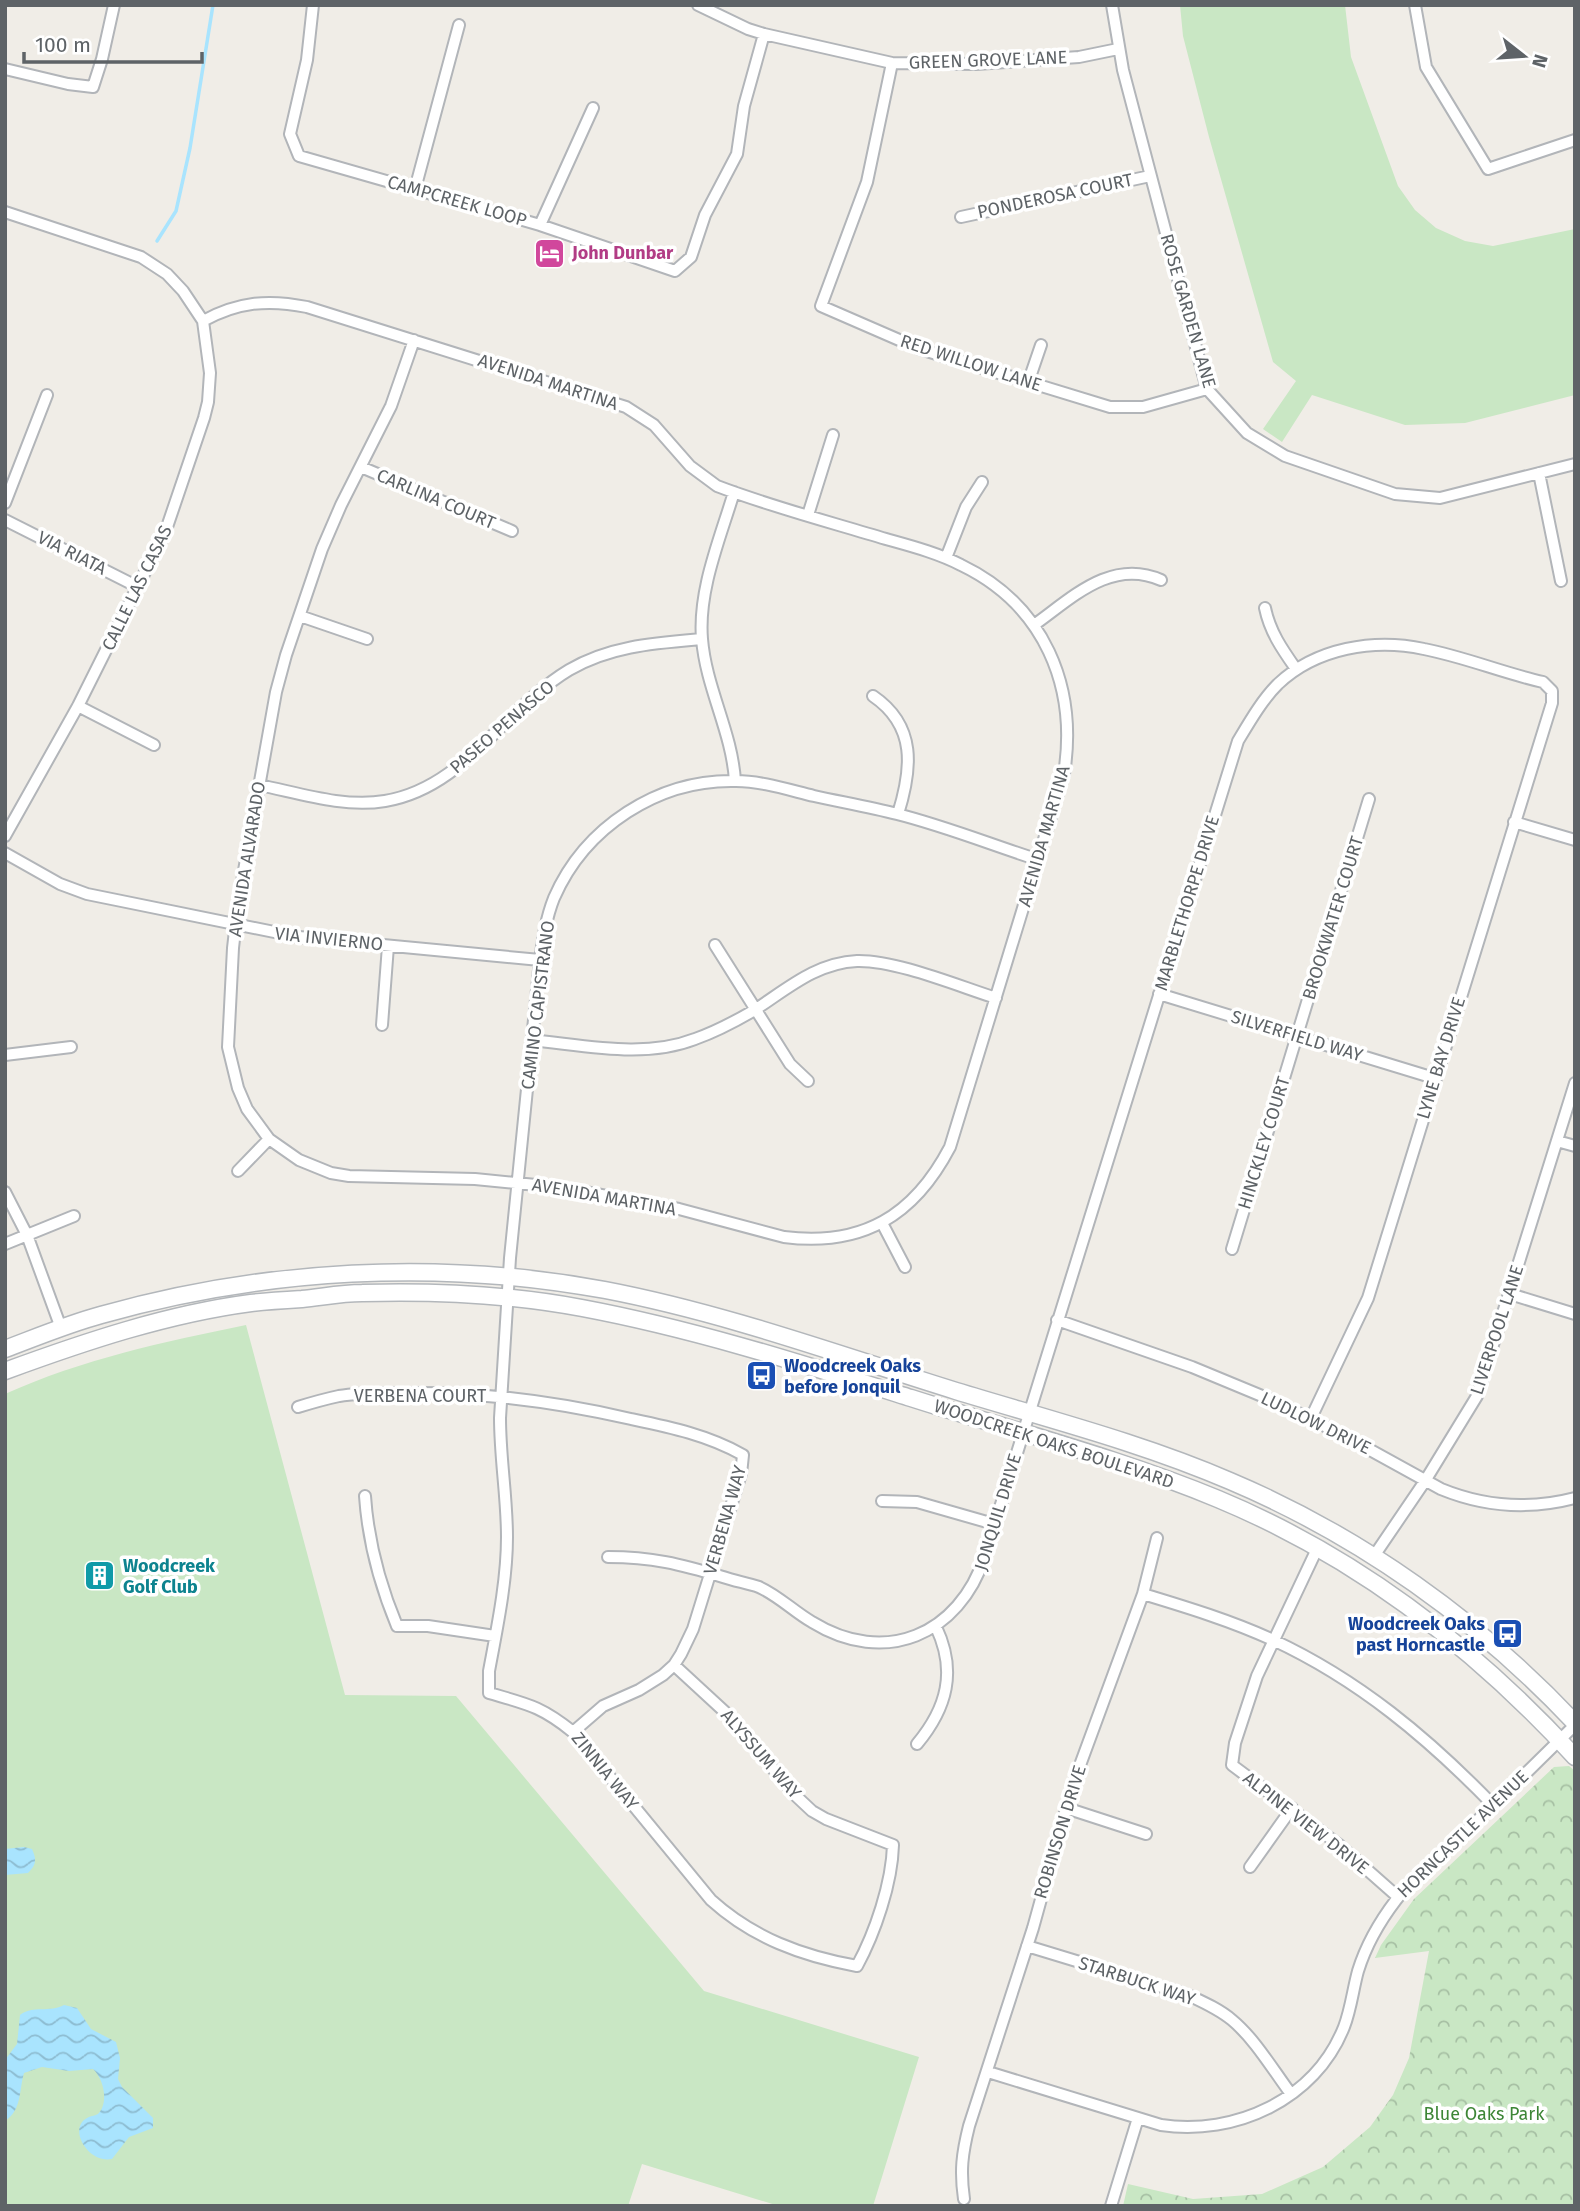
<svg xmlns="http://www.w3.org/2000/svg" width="1580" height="2211" font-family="'Fira Sans',sans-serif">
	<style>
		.green { fill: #c9e7c4 }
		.forest { fill: url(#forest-crowns) }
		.water { fill: url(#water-waves) }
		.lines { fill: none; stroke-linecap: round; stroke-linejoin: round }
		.stream { stroke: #a9e4fe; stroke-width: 3.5 }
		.minor-casing { stroke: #b2b5b9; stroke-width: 14 }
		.secondary-casing { stroke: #b3b7bb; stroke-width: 19 }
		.minor { stroke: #fff; stroke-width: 10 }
		.secondary { stroke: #fff; stroke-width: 16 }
		.labels { text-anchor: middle; stroke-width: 7; stroke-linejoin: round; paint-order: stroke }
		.street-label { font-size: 18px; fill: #5e6367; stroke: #fff }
		.hotel-label { font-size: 18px; font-weight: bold; fill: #b23c85; stroke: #fff; text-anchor: start }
		.transit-label { font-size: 18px; font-weight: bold; fill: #164399; stroke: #fff; text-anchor: start }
		.culture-label { font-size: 18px; font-weight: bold; fill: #0d838f; stroke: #fff; text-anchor: start }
		.park-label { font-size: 18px; fill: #3d8636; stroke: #fff }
	</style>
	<defs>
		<pattern id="forest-crowns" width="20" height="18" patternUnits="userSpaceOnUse" patternTransform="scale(1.75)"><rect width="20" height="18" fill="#c9e7c4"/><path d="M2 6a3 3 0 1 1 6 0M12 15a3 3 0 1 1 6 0" fill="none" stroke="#a6bfa3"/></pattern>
		<pattern id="water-waves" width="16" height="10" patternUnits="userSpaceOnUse" patternTransform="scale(1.75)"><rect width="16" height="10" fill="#a9e4fe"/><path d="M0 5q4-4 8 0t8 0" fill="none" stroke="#8dbcd1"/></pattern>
	</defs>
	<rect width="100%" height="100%" fill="#f0ede7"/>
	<path class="green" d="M 1180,5 L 1345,5 L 1351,57 L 1398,186 L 1415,210 L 1436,228 L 1465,241 L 1493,246 L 1575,229 L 1575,395 L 1465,423 L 1405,425 L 1312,395 L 1282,442 L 1263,429 L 1296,381 L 1273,362 L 1209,137 L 1183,36 Z
		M 246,1325 L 345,1695 L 456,1696 L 704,1991 L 919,2057 L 873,2206 L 779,2206 L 642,2164 L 628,2206 L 5,2206 L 5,1394 C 83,1359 163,1342 246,1325 Z"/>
	<path class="forest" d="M 1569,1766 L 1575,1771 L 1575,2206 L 1123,2206 L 1128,2184 L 1193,2199 L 1262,2194 L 1323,2167 L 1370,2127 L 1393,2095 L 1409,2058 L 1429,1951 L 1375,1958 L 1381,1945 L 1414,1899 L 1554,1767 Z"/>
	<path class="water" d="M 24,1847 L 32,1849 C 37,1860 36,1865 28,1873 L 5,1875 L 5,1849 Z
		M 64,2005 L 77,2008 L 91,2029 L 116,2042 L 120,2058 L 118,2079 L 122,2087 L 153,2118 L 153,2128 L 129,2137 L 112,2159 C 89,2164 67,2129 87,2118 C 90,2116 94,2116 98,2114 C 109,2103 104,2079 93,2069 L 69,2071 L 42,2067 L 24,2073 C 19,2090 22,2110 5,2121 L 5,2060 L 17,2044 L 20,2015 C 33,2005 50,2013 64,2005 Z"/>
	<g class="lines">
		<path class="stream" d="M 157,241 L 176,211 L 190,148 L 213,5"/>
		<defs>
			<path id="minor" d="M 313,5 L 307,60 L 290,134 L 299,156 L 540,225 L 675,271 L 691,257 L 705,215 L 737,154 L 744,106 L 764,34
				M 698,5 L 748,29 L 764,34 L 892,63 L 976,64 L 1079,57 L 1118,49
				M 1112,5 L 1123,70 L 1207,389 L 1247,433 L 1285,456 L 1395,494 L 1440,498 L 1575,464
				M 1415,5 L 1426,67 L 1488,169 L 1575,140
				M 892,63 L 867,182 L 821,306 L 920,349 L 1110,407 L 1143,407 L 1207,389
				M 5,69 L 68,84 L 93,87 L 102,59 L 114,5
				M 415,189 L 459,25
				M 5,212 L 141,257 L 167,274 L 183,291 L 203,321 L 210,373 L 208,402 L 204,418 L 166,530 L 78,706 L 5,836
				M 961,217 L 1150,176
				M 540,225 L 593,108
				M 203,321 C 237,302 268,299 307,307 L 626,407 L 654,425 L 690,466 L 717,486 C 772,507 830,522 886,539 C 911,546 938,553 961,565 C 1044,605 1078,686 1064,774 L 950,1147 C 914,1216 862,1247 784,1237 L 679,1209 L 557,1187 L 475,1179 L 349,1176 L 331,1173 L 299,1160 L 269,1139 L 247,1109 L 238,1088 L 228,1047 L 233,948 L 238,904 L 276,692 L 286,655 L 322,549 L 341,505 L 391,406 L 414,340
				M 1028,383 L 1041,345
				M 361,467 L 512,531
				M 1539,473 L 1561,581
				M 734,492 C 720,539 698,590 702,639 C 706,688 732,732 735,781
				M 5,503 L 47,395
				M 808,515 L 833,435
				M 5,520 L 138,587
				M 946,558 L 966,507 L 982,482
				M 1265,608 C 1270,632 1282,649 1296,669
				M 300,616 L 367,639
				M 1034,625 C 1072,598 1111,558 1161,580
				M 873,696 C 917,726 912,769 898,814
				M 78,706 L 154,745
				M 259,785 C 299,793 343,808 385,801 C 464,788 504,709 569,670 C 609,646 655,643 702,639
				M 1514,822 L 1575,840
				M 5,853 L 60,884 L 87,894 L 299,937 L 540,960
				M 715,945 L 790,1064 L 808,1081
				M 1159,994 L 1434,1078
				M 382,1025 L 388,946
				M 531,1040 C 584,1045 644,1059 695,1039 C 715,1032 734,1022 753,1011 C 786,990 815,963 857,961 C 896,960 958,986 996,998
				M 5,1055 L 71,1047
				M 1557,1141 L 1575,1146
				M 238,1171 L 269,1139
				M 5,1192 L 27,1235 L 61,1328
				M 882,1223 L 905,1267
				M 5,1244 L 74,1216
				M 1232,1249 L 1369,799
				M 1510,1294 L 1575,1314
				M 1057,1320 L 1192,1367 L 1274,1401 L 1343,1435 L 1441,1489 C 1485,1507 1529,1510 1575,1498
				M 298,1407 C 311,1403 325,1399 339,1396 C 361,1392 386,1393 408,1393 C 484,1392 558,1402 631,1419 C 669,1427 708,1435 743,1455 L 741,1474 L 693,1629 L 681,1654 L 674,1665 L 663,1675 L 639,1690 L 603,1706 L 573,1732
				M 365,1496 C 368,1540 380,1585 397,1626 L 428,1626 L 495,1636
				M 882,1501 L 917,1502 L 994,1524
				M 1317,1549 L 1257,1676 L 1235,1743 L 1232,1765 L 1338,1844 L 1398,1897
				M 1374,1556 L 1425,1481 L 1477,1396 L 1575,1083
				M 608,1557 C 652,1557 680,1564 723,1577 C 735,1581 747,1583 759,1587 C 779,1596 793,1611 812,1622 C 885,1667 959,1635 985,1556 L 1238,741 C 1250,721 1262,700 1278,684 C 1316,648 1374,638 1424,649 C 1465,657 1503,673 1543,682 L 1552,691 L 1552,703 L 1368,1298 L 1311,1418
				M 1143,1594 C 1186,1607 1232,1621 1273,1640 C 1359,1680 1428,1738 1493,1805
				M 674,1665 L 725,1712 L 796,1796 L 812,1811 L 826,1819 L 893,1845 C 892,1883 875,1933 857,1966 C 802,1956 753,1938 711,1900 L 573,1732 C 541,1706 527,1704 489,1693 L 489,1671 C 497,1628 507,1581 507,1537 C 507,1497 500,1458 500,1418 L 510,1258 L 540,960 C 543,939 546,918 554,898 C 585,827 658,779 736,781 C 761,781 789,790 814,796 C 841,802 870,807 897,814 C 945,826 992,845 1039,860
				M 917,1744 C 947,1708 957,1671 936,1627
				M 1066,1808 L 1146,1834
				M 1250,1867 L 1292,1808
				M 1027,1946 L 1188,1995 C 1203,2002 1219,2009 1232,2020 C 1255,2039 1273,2070 1291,2094
				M 988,2072 L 1161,2125 C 1235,2136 1315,2100 1344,2027 C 1351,2009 1353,1989 1358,1971 C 1366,1945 1380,1921 1396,1900 C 1411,1880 1434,1862 1453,1844 C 1494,1805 1534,1765 1575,1725
				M 964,2199 C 960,2171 962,2154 969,2126 L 1033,1928 L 1072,1787 L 1143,1594 L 1157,1538
				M 1111,2206 L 1138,2118"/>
			<path id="secondary" d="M 5,1349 C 37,1337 68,1324 101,1315 C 265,1269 438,1259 605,1290 C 725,1313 840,1355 956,1391 C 1048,1419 1142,1443 1230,1481 C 1360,1536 1478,1620 1575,1723
				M 5,1371 C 84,1342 167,1314 251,1303 C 268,1301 285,1300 302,1299 C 322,1297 342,1293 362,1293 C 433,1291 513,1295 582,1308 C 694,1329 803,1364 911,1398 C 1014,1431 1119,1458 1218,1499 C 1355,1556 1475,1648 1575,1757"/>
		</defs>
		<use href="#minor" class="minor-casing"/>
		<use href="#secondary" class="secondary-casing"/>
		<use href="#minor" class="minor"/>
		<use href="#secondary" class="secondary"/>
	</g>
	<defs>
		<symbol id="hotel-square" viewBox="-11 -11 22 22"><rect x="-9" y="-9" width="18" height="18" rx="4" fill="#d1479c" stroke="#fff"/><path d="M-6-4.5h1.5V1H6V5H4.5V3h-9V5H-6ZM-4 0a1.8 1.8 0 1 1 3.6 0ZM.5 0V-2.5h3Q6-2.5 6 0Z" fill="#fff"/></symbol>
		<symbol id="bus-square" viewBox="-11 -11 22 22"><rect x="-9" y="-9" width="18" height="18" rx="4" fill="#1a4fb4" stroke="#fff"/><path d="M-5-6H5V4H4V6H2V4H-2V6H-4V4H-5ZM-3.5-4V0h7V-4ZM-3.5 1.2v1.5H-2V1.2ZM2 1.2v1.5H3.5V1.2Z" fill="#fff"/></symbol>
		<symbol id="building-square" viewBox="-11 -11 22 22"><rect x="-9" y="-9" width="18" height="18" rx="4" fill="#0f9aa8" stroke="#fff"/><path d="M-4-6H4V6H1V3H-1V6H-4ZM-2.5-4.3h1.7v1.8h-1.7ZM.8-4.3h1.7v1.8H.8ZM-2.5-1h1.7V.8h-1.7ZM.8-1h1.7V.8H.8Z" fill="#fff"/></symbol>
	</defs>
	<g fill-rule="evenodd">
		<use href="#hotel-square" x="532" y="236" width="35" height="35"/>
		<use href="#bus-square" x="744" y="1358" width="35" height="35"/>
		<use href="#building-square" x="82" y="1558" width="35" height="35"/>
		<use href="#bus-square" x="1490" y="1616" width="35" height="35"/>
	</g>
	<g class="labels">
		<g class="street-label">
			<text transform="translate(988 60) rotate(-2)" y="6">GREEN GROVE LANE</text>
			<text transform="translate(1055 196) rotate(-12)" y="6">PONDEROSA COURT</text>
			<text transform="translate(457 201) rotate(16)" y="6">CAMPCREEK LOOP</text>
			<text transform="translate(1188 311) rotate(74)" y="6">ROSE GARDEN LANE</text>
			<text transform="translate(971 363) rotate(18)" y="6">RED WILLOW LANE</text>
			<text transform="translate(548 382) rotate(18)" y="6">AVENIDA MARTINA</text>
			<text transform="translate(436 499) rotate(23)" y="6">CARLINA COURT</text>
			<text transform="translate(72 553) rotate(27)" y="6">VIA RIATA</text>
			<text transform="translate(137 588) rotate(-64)" y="6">CALLE LAS CASAS</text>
			<text transform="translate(502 727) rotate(-41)" y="6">PASEO PENASCO</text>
			<text transform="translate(1044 836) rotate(-74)" y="6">AVENIDA MARTINA</text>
			<text transform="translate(247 859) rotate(-81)" y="6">AVENIDA ALVARADO</text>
			<text transform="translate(1187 903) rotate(-73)" y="6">MARBLETHORPE DRIVE</text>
			<text transform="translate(1333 918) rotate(-73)" y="6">BROOKWATER COURT</text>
			<text transform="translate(329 939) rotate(6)" y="6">VIA INVIERNO</text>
			<text transform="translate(538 1005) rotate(-83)" y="6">CAMINO CAPISTRANO</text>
			<text transform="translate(1297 1036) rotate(17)" y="6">SILVERFIELD WAY</text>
			<text transform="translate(1441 1058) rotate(-73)" y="6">LYNE BAY DRIVE</text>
			<text transform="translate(1264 1143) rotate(-73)" y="6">HINCKLEY COURT</text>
			<text transform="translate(604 1197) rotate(10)" y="6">AVENIDA MARTINA</text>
			<text transform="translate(1497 1330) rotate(-72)" y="6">LIVERPOOL LANE</text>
			<text x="420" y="1402">VERBENA COURT</text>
			<text transform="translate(1316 1423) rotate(26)" y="6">LUDLOW DRIVE</text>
			<text transform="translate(1054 1444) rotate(18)" y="6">WOODCREEK OAKS BOULEVARD</text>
			<text transform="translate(998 1512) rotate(-73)" y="6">JONQUIL DRIVE</text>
			<text transform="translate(725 1520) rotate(-74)" y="6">VERBENA WAY</text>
			<text transform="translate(761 1754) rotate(49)" y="6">ALYSSUM WAY</text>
			<text transform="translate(605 1771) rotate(51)" y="6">ZINNIA WAY</text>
			<text transform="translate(1306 1823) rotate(38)" y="6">ALPINE VIEW DRIVE</text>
			<text transform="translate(1060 1832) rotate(-73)" y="6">ROBINSON DRIVE</text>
			<text transform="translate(1463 1834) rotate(-44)" y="6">HORNCASTLE AVENUE</text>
			<text transform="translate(1137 1981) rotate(18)" y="6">STARBUCK WAY</text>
		</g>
		<g class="hotel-label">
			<text x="572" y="259">John Dunbar</text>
		</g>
		<g class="transit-label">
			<text x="784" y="1372">Woodcreek Oaks<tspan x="784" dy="21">before Jonquil</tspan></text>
			<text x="1485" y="1630" text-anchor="end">Woodcreek Oaks<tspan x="1485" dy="21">past Horncastle</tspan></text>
		</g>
		<g class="culture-label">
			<text x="123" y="1572">Woodcreek<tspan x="123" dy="21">Golf Club</tspan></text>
		</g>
		<g class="park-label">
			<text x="1484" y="2120">Blue Oaks Park</text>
		</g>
	</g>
	<rect width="1580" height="2211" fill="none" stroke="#5e6367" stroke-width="14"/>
	<g transform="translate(1524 56) rotate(107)" stroke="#ffffff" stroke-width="5" paint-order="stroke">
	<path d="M0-5L12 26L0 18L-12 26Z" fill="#5e6367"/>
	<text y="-10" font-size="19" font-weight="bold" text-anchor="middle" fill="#5e6367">N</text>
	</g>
	<path d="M24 52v10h178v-10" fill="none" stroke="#5e6367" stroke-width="3.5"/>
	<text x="35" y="52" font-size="21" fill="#5e6367" stroke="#ffffff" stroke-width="5" paint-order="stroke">100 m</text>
</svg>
